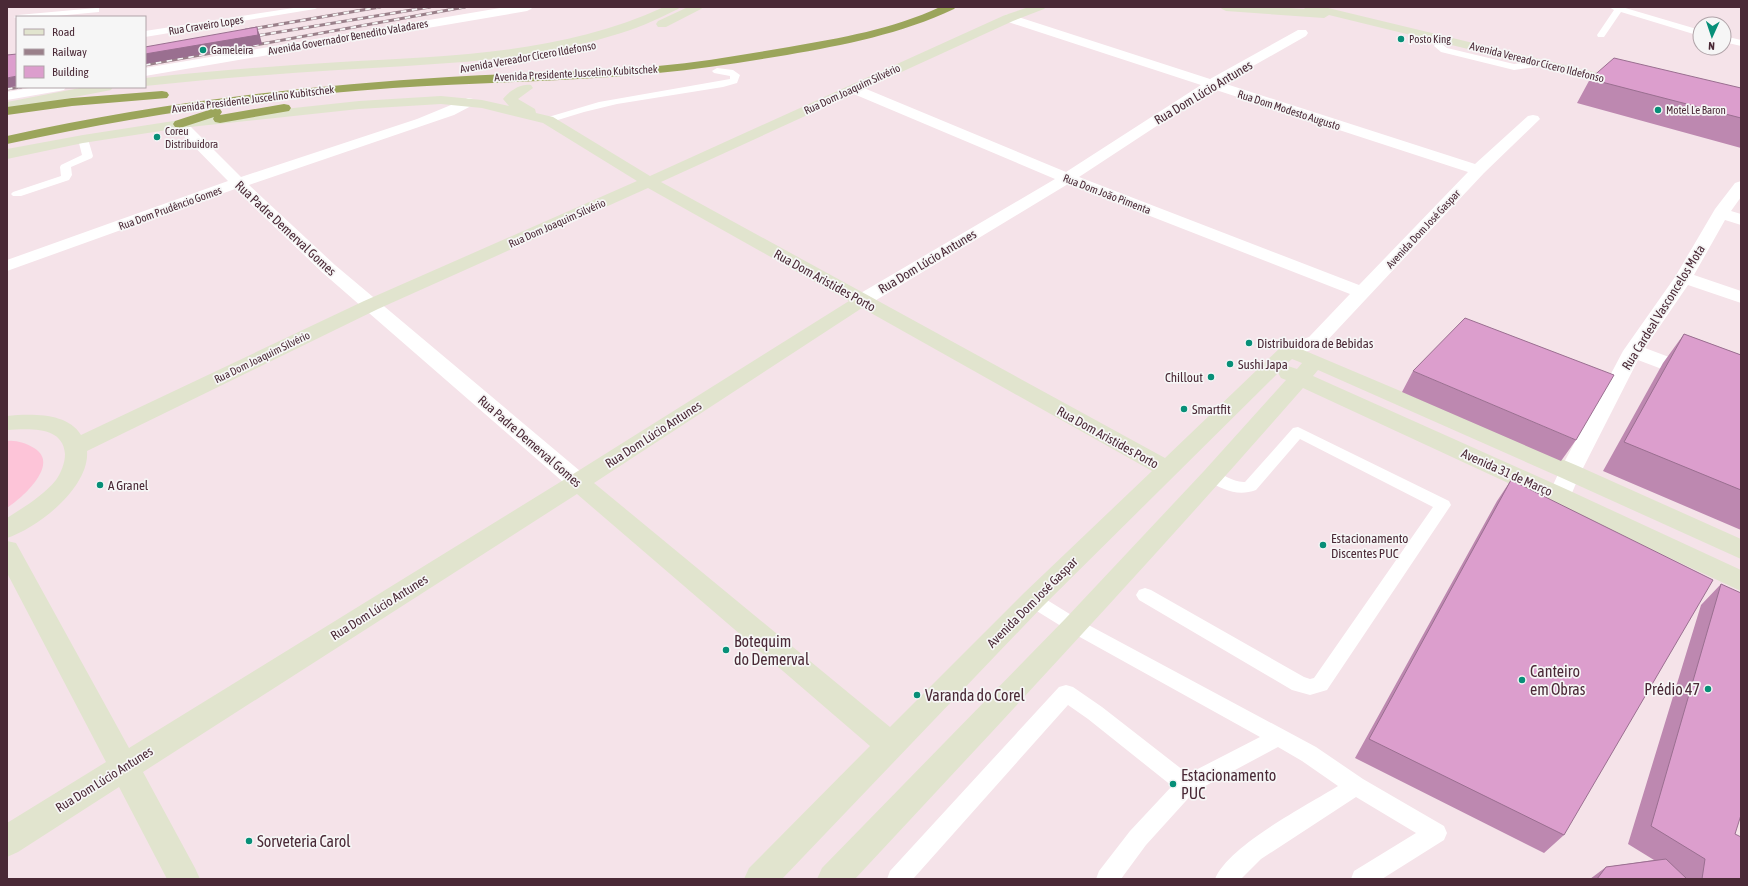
<svg xmlns="http://www.w3.org/2000/svg" width="1748" height="886" font-family="'Asap Condensed',sans-serif">
	<style>
		.green { fill: #fdc4d8 }
		.lines { fill: none; stroke-linecap: round; stroke-linejoin: round }
		.lane { fill: #fff; fill-rule: evenodd }
		.street { fill: #fff; fill-rule: evenodd }
		.secondary { fill: #e1e4ce; fill-rule: evenodd }
		.highway { fill: #9ba55b; fill-rule: evenodd }
		.rail-casing { stroke: #9a808a; stroke-width: 3 }
		.rail { stroke: #f6f6f6; stroke-width: 2; stroke-dasharray: 5.5; stroke-linecap: butt }
		.wall { fill: #bd88b0 }
		.shaded-wall { fill: #9a6f90 }
		.building { fill: #dc9ecd; stroke: #9a6f90 }
		.poi-dot { fill: #078f78; stroke: #f6f6f6; stroke-width: 1.5 }
		.labels { text-anchor: middle; stroke-width: 3.5; stroke-linejoin: round; paint-order: stroke }
		.far-street-label { font-size: 11px; fill: #4a2936; stroke: #f6f6f6 }
		.far-poi-label { font-size: 11px; fill: #4a2936; stroke: #f6f6f6; text-anchor: start }
		.street-label { font-size: 13px; fill: #4a2936; stroke: #f6f6f6 }
		.poi-label { font-size: 13px; fill: #4a2936; stroke: #f6f6f6; text-anchor: start }
		.near-poi-label { font-size: 16px; fill: #4a2936; stroke: #f6f6f6; text-anchor: start }
	</style>
	<rect width="100%" height="100%" fill="#f5e3e9"/>
	<path class="green" d="M 7,441 C 16,440 26,443 34,448 C 61,464 22,498 7,508 Z"/>
	<g class="lines">
		<path class="lane" d="M 300,7 L 319,7 L 315,9 L 145,37 L 145,31 Z
			M 1609,7 L 1622,7 L 1700,30 L 1700,36 L 1621,12 L 1604,37 L 1598,37 L 1597,35 L 1614,10 Z
			M 96,8 L 99,8 L 99,12 L 45,17 L 17,17 L 17,19 L 14,17 L 18,15 Z
			M 1442,36 L 1446,39 L 1443,45 L 1447,48 L 1514,64 L 1543,60 L 1547,63 L 1543,66 L 1514,70 L 1441,52 L 1434,46 L 1439,37 Z
			M 1724,36 L 1741,40 L 1741,46 L 1724,42 Z
			M 717,68 L 733,70 L 740,75 L 737,83 L 723,87 L 617,104 L 584,112 L 548,123 L 543,120 L 545,118 L 599,102 L 730,79 L 730,76 L 714,73 L 712,71 Z
			M 83,136 L 88,139 L 93,156 L 92,158 L 71,167 L 72,175 L 69,180 L 21,196 L 13,196 L 11,194 L 13,192 L 61,176 L 60,167 L 61,165 L 82,155 L 78,139 Z
			M 1298,427 L 1449,501 L 1451,505 L 1327,690 L 1310,695 L 1292,690 L 1139,600 L 1136,595 L 1139,590 L 1145,588 L 1151,590 L 1304,677 L 1310,679 L 1314,678 L 1433,507 L 1300,439 L 1256,490 C 1237,497 1223,489 1207,481 L 1204,477 L 1207,473 C 1220,469 1231,483 1245,482 L 1293,428 Z
			M 1033,593 L 1039,595 L 1081,621 L 1316,747 L 1363,779 L 1444,826 L 1447,833 L 1444,840 L 1382,879 L 1351,879 L 1354,871 L 1416,833 L 1356,797 L 1261,859 L 1241,879 L 1215,879 C 1229,845 1306,806 1338,786 L 1302,761 L 1278,747 L 1194,792 L 1146,845 L 1121,879 L 1096,879 L 1099,871 L 1130,831 L 1172,786 L 1088,719 L 1068,705 L 913,879 L 887,879 L 890,871 L 1059,687 L 1066,685 L 1073,687 L 1102,707 L 1188,774 L 1260,737 L 1069,631 L 1027,605 L 1024,600 L 1027,595 Z"/>
		<path class="street" d="M 506,7 L 533,7 L 531,9 L 527,11 L 145,76 L 145,68 Z
			M 1009,14 L 1210,79 L 1298,30 L 1306,30 L 1308,33 L 1306,36 L 1223,83 L 1475,164 L 1528,116 L 1533,115 L 1538,116 L 1540,119 L 1484,173 L 1323,345 C 1310,350 1295,358 1282,354 L 1279,350 L 1282,346 L 1309,337 L 1350,294 L 1068,184 L 868,305 L 861,307 L 854,305 L 852,301 L 854,297 L 1055,179 L 849,92 L 847,89 L 849,86 L 859,86 L 1066,172 L 1201,85 L 1005,21 L 1003,18 L 1005,15 ZM 1213,89 L 1468,172 L 1359,285 L 1079,177 Z
			M 35,87 L 66,87 L 64,90 L 59,91 L 7,100 L 7,92 Z
			M 468,98 L 473,99 L 475,102 L 473,105 L 454,115 L 249,185 L 335,265 L 586,476 L 589,482 L 586,488 L 578,490 L 570,488 L 323,273 L 235,189 L 7,271 L 7,260 L 228,181 L 175,127 L 173,124 L 175,121 L 180,120 L 185,121 L 241,177 L 417,119 Z
			M 1741,181 L 1741,197 L 1731,211 L 1741,214 L 1741,225 L 1725,220 L 1694,275 L 1741,291 L 1741,303 L 1688,285 L 1645,348 L 1741,384 L 1741,399 L 1638,360 L 1581,472 L 1568,502 L 1560,505 L 1552,502 L 1548,496 L 1559,472 L 1623,351 L 1675,277 L 1715,209 L 1735,183 Z"/>
		<path class="secondary" d="M 664,7 L 680,7 L 678,9 C 656,20 634,30 611,36 C 523,63 429,64 338,70 C 274,74 209,79 145,86 L 145,78 C 210,71 276,66 341,62 C 452,56 561,54 664,7 Z
			M 688,7 L 703,7 L 701,9 L 666,27 L 658,27 L 656,24 L 658,21 Z
			M 1029,7 L 1046,7 L 1044,9 L 1013,21 L 661,182 L 1165,458 L 1282,346 L 1289,344 L 1578,466 L 1741,539 L 1741,559 L 1562,478 L 1318,370 L 1313,376 L 1568,490 L 1741,570 L 1741,591 L 1303,388 C 1157,555 1006,717 855,879 L 817,879 L 822,868 L 1066,618 L 1204,471 L 1286,380 L 1281,378 L 1278,373 L 1279,372 L 1042,607 L 782,879 L 744,879 L 749,868 L 870,746 L 577,494 L 143,772 L 195,868 L 200,879 L 167,879 L 119,787 L 18,852 L 7,857 L 7,823 L 106,762 L 7,573 L 7,541 L 16,543 L 129,748 L 570,476 L 849,301 L 648,188 L 378,309 L 87,451 C 90,487 38,528 7,538 L 7,518 C 24,507 43,496 56,480 C 61,473 65,463 65,454 C 63,425 28,429 7,430 L 7,416 C 30,414 67,412 81,435 L 364,301 L 637,181 L 543,123 L 482,108 L 441,104 L 359,109 L 180,128 L 83,143 L 7,159 L 7,149 L 83,135 L 180,120 L 359,101 L 441,96 L 482,100 L 509,106 L 503,99 C 509,91 521,83 531,85 L 533,88 L 518,99 L 535,109 L 536,113 L 553,117 L 650,176 L 1005,15 ZM 862,308 L 1152,471 L 1024,593 L 890,727 L 594,483 ZM 1292,359 L 1302,363 L 1297,369 L 1288,366 L 1282,368 Z
			M 1220,7 L 1276,7 L 1305,9 L 1303,7 L 1324,7 L 1623,79 L 1628,80 L 1630,83 L 1628,86 L 1623,87 L 1329,15 L 1324,18 L 1226,11 L 1222,9 Z
			M 85,87 L 113,87 L 111,90 L 106,91 L 7,110 L 7,102 Z"/>
		<path class="highway" d="M 940,7 L 956,7 L 954,9 C 901,34 844,45 787,55 C 744,62 701,69 658,73 C 570,82 481,82 393,88 C 263,97 134,116 7,144 L 7,136 C 154,103 299,86 449,77 C 518,73 588,72 658,66 C 702,62 746,54 789,47 C 841,38 893,29 940,7 Z
			M 162,91 L 167,92 L 169,95 L 167,98 L 72,106 L 7,115 L 7,107 L 72,98 Z
			M 284,104 L 289,105 L 291,108 L 289,111 L 220,123 L 215,122 L 213,119 L 214,117 L 180,128 L 175,127 L 173,124 L 175,121 L 215,108 L 220,109 L 222,112 L 220,115 Z"/>
		<defs>
			<path id="rail" d="M 246,30 L 380,7
				M 249,37 L 430,7
				M 145,65 L 465,7
				M 7,89 L 21,87"/>
		</defs>
		<use href="#rail" class="rail-casing"/>
		<use href="#rail" class="rail"/>
	</g>
	<path class="wall" d="M 1590,79 L 1741,88 L 1741,148 L 1577,103 Z
		M 1684,334 L 1741,355 L 1741,530 L 1603,471 L 1663,363 Z
		M 1413,371 L 1576,440 L 1561,461 L 1402,392 Z
		M 1511,480 L 1564,835 L 1544,853 L 1355,758 L 1497,501 Z
		M 1721,584 L 1735,834 L 1741,879 L 1590,879 L 1606,867 L 1654,860 L 1628,844 L 1701,605 Z"/>
	<path class="shaded-wall" d="M 257,27 L 260,36 L 262,44 L 145,64 L 145,54 Z
		M 17,76 L 17,86 L 7,88 L 7,78 Z"/>
	<path class="building" d="M 257,27 L 258,35 L 145,54 L 145,47 Z
		M 17,54 L 17,76 L 7,78 L 7,55 Z
		M 1614,58 L 1741,88 L 1741,118 L 1590,79 Z
		M 1465,318 L 1614,375 L 1576,440 L 1413,371 Z
		M 1684,334 L 1741,355 L 1741,490 L 1624,442 Z
		M 1511,480 L 1713,580 L 1564,835 L 1369,739 Z
		M 1721,584 L 1741,593 L 1741,815 L 1735,834 L 1741,837 L 1741,879 L 1702,879 L 1705,859 L 1651,826 Z
		M 1666,859 L 1687,879 L 1597,879 L 1606,867 Z"/>
	<g class="poi-dot">
		<circle cx="1401" cy="39" r="4"/>
		<circle cx="203" cy="50" r="4"/>
		<circle cx="1658" cy="110" r="4"/>
		<circle cx="157" cy="137" r="4"/>
		<circle cx="1249" cy="343" r="4"/>
		<circle cx="1230" cy="364" r="4"/>
		<circle cx="1211" cy="377" r="4"/>
		<circle cx="1184" cy="409" r="4"/>
		<circle cx="100" cy="485" r="4"/>
		<circle cx="1323" cy="545" r="4"/>
		<circle cx="726" cy="650" r="4"/>
		<circle cx="1522" cy="680" r="4"/>
		<circle cx="1708" cy="689" r="4"/>
		<circle cx="917" cy="695" r="4"/>
		<circle cx="1173" cy="784" r="4"/>
		<circle cx="249" cy="841" r="4"/>
	</g>
	<g class="labels">
		<g class="far-street-label">
			<text transform="translate(206 25) rotate(-9)" y="4">Rua Craveiro Lopes</text>
			<text transform="translate(348 37) rotate(-10)" y="4">Avenida Governador Benedito Valadares</text>
			<text transform="translate(528 57) rotate(-10)" y="4">Avenida Vereador Cícero Ildefonso</text>
			<text transform="translate(1537 62) rotate(14)" y="4">Avenida Vereador Cícero Ildefonso</text>
			<text transform="translate(576 73) rotate(-3)" y="4">Avenida Presidente Juscelino Kubitschek</text>
			<text transform="translate(852 89) rotate(-25)" y="4">Rua Dom Joaquim Silvério</text>
			<text transform="translate(253 99) rotate(-7)" y="4">Avenida Presidente Juscelino Kubitschek</text>
			<text transform="translate(1289 110) rotate(18)" y="4">Rua Dom Modesto Augusto</text>
			<text transform="translate(1107 194) rotate(21)" y="4">Rua Dom João Pimenta</text>
			<text transform="translate(170 208) rotate(-20)" y="4">Rua Dom Prudêncio Gomes</text>
			<text transform="translate(557 223) rotate(-24)" y="4">Rua Dom Joaquim Silvério</text>
			<text transform="translate(1423 229) rotate(-47)" y="4">Avenida Dom José Gaspar</text>
			<text transform="translate(262 357) rotate(-26)" y="4">Rua Dom Joaquim Silvério</text>
		</g>
		<g class="far-poi-label">
			<text x="1409" y="43">Posto King</text>
			<text x="211" y="54">Gameleira</text>
			<text x="1666" y="114">Motel Le Baron</text>
			<text x="165" y="135">Coreu<tspan x="165" dy="13">Distribuidora</tspan></text>
		</g>
		<g class="street-label">
			<text transform="translate(1203 92) rotate(-31)" y="5">Rua Dom Lúcio Antunes</text>
			<text transform="translate(286 228) rotate(43)" y="5">Rua Padre Demerval Gomes</text>
			<text transform="translate(927 261) rotate(-31)" y="5">Rua Dom Lúcio Antunes</text>
			<text transform="translate(825 280) rotate(29)" y="5">Rua Dom Aristides Porto</text>
			<text transform="translate(1663 307) rotate(-58)" y="5">Rua Cardeal Vasconcelos Mota</text>
			<text transform="translate(653 434) rotate(-33)" y="5">Rua Dom Lúcio Antunes</text>
			<text transform="translate(1108 437) rotate(29)" y="5">Rua Dom Aristides Porto</text>
			<text transform="translate(530 441) rotate(41)" y="5">Rua Padre Demerval Gomes</text>
			<text transform="translate(1507 472) rotate(24)" y="5">Avenida 31 de Março</text>
			<text transform="translate(1032 602) rotate(-45)" y="5">Avenida Dom José Gaspar</text>
			<text transform="translate(379 607) rotate(-32)" y="5">Rua Dom Lúcio Antunes</text>
			<text transform="translate(104 779) rotate(-32)" y="5">Rua Dom Lúcio Antunes</text>
		</g>
		<g class="poi-label">
			<text x="1257" y="348">Distribuidora de Bebidas</text>
			<text x="1238" y="369">Sushi Japa</text>
			<text x="1203" y="382" text-anchor="end">Chillout</text>
			<text x="1192" y="414">Smartfit</text>
			<text x="108" y="490">A Granel</text>
			<text x="1331" y="543">Estacionamento<tspan x="1331" dy="15">Discentes PUC</tspan></text>
		</g>
		<g class="near-poi-label">
			<text x="734" y="647">Botequim<tspan x="734" dy="18">do Demerval</tspan></text>
			<text x="1530" y="677">Canteiro<tspan x="1530" dy="18">em Obras</tspan></text>
			<text x="1700" y="695" text-anchor="end">Prédio 47</text>
			<text x="925" y="701">Varanda do Corel</text>
			<text x="1181" y="781">Estacionamento<tspan x="1181" dy="18">PUC</tspan></text>
			<text x="257" y="847">Sorveteria Carol</text>
		</g>
	</g>
	<rect width="1748" height="886" fill="none" stroke="#4a2936" stroke-width="16"/>
	<rect x="16" y="16" width="130" height="72" fill="#f6f6f6" stroke="#b1a4a9"/>
	<rect x="24" y="29" width="20" height="6" fill="#e1e4ce" stroke="#b1a4a9"/>
	<text x="52" y="36" font-size="12" fill="#4a2936">Road</text>
	<rect x="24" y="49" width="20" height="6" fill="#9a808a" stroke="#b1a4a9"/>
	<text x="52" y="56" font-size="12" fill="#4a2936">Railway</text>
	<rect x="24" y="66" width="20" height="12" fill="#dc9ecd" stroke="#b1a4a9"/>
	<text x="52" y="76" font-size="12" fill="#4a2936">Building</text>
	<g transform="translate(1712 36) rotate(183)"><circle r="19" fill="#f6f6f6" stroke="#b1a4a9"/>
	<path d="M0-3L7 15L0 10L-7 15Z" fill="#078f78"/>
	<text y="-6" font-size="11" font-weight="bold" text-anchor="middle" fill="#4a2936">N</text>
	</g>
</svg>
